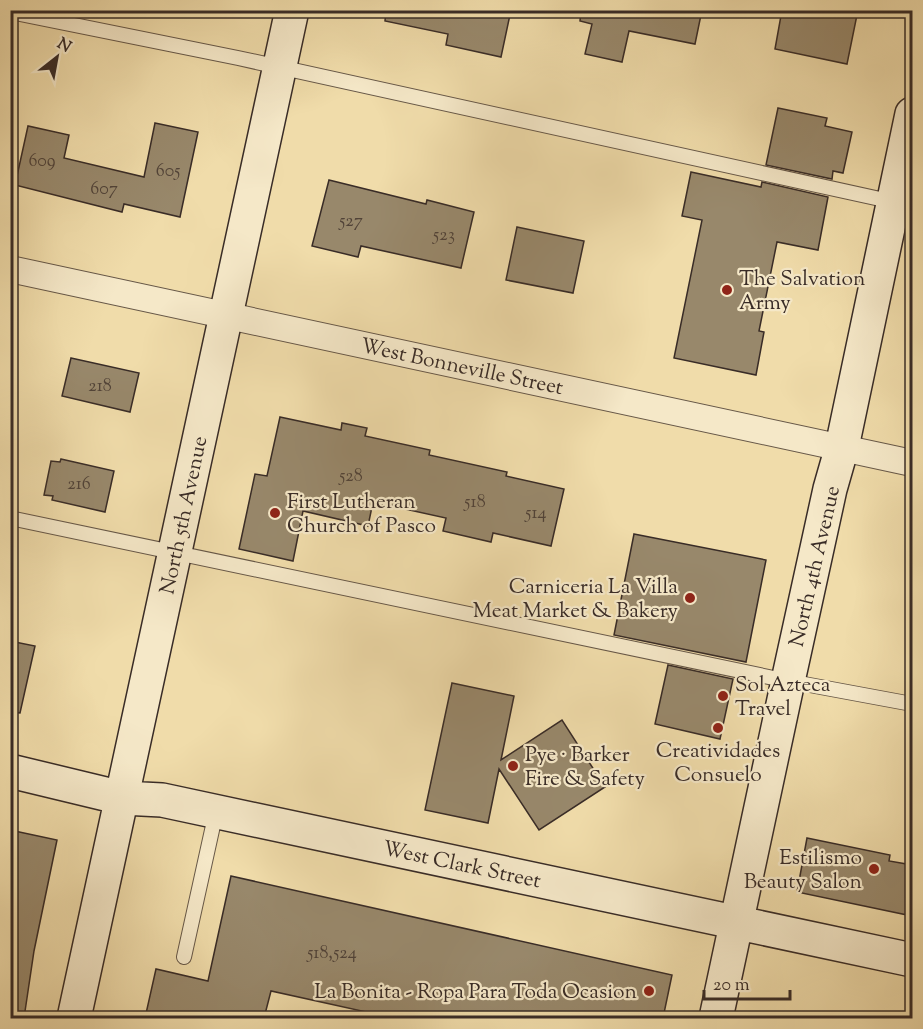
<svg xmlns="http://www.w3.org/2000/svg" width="923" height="1029" font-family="'Sorts Mill Goudy',serif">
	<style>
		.building { fill: #98886b; stroke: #392c27; stroke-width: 1.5 }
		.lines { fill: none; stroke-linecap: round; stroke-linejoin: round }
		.lane-casing { stroke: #675848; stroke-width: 16 }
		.street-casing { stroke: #675848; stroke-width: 28 }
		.secondary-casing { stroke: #392c27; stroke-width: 36 }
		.lane { stroke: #f5e8c8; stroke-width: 14 }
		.street { stroke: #f5e8c8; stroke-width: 26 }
		.secondary { stroke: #f5e8c8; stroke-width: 33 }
		.poi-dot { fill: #8f2418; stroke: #f5e8c8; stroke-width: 2 }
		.labels { text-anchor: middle; stroke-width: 4.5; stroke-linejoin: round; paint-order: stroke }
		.number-label { font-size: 18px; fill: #514338 }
		.poi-label { font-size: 21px; fill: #392c27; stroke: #f5e8c8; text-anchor: start }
		.street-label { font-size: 21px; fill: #392c27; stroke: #f5e8c8 }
	</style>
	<rect width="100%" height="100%" fill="#f0dcaa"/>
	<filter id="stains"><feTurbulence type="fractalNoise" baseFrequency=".00333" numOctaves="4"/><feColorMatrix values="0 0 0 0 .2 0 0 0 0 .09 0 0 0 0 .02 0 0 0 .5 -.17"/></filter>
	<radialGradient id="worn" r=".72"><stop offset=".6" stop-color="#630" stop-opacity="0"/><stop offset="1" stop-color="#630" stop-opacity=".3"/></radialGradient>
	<path class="building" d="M 386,10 L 511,10 L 501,57 L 446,45 L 448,34 L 385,21 Z
		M 581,10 L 702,10 L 695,44 L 629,31 L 622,62 L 585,54 L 592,24 L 580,21 Z
		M 782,10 L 858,10 L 847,64 L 775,49 Z
		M 778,108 L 827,118 L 825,126 L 852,132 L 843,173 L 833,171 L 832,179 L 766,165 Z
		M 155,123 L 198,132 L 180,217 L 124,204 L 122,212 L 15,185 L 28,126 L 69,135 L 64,158 L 144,177 Z
		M 691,172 L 761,187 L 762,182 L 828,197 L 818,250 L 777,242 L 759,331 L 764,332 L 756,375 L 674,358 L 702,220 L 682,216 Z
		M 329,180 L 426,204 L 427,200 L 474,212 L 461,268 L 361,246 L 358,257 L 312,246 Z
		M 517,227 L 584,241 L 573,293 L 506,280 Z
		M 71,358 L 139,373 L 130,412 L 62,396 Z
		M 280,417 L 341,430 L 342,423 L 367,428 L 365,436 L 430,450 L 429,455 L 507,472 L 506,476 L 564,489 L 551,546 L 493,533 L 491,542 L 443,531 L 446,518 L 373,502 L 368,526 L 303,511 L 293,561 L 239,549 L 255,474 L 267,476 Z
		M 61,459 L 114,471 L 105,512 L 52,500 L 53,496 L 44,495 L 51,461 L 60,462 Z
		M 634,534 L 766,560 L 746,662 L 614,635 Z
		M 10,641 L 35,646 L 20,713 L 10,712 Z
		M 668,665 L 733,679 L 720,739 L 655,724 Z
		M 452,683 L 514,696 L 501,760 L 562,720 L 605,787 L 539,830 L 499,769 L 488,823 L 425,810 Z
		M 10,830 L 57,840 L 34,951 L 24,1018 L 10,1018 Z
		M 807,838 L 890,855 L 889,861 L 912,865 L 912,916 L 797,892 Z
		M 231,876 L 672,975 L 663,1018 L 370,1018 L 371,1013 L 271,991 L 264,1018 L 145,1018 L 156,969 L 208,981 Z"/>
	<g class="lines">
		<defs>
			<path id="lane" d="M 10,12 L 238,58 L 912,206
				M 10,518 L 788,681 L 912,704
				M 184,957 L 216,812"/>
			<path id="street" d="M 10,269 L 912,463"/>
			<path id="secondary" d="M 10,771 L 122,798 L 162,800 L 912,960
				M 74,1018 L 292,10
				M 716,1018 L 788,681 L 830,489 L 842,447 L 912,114"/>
		</defs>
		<use href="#lane" class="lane-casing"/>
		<use href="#street" class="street-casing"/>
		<use href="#secondary" class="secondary-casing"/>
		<use href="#lane" class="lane"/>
		<use href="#street" class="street"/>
		<use href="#secondary" class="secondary"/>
	</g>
	<g class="poi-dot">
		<circle cx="727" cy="290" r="6"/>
		<circle cx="275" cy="513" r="6"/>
		<circle cx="690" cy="598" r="6"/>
		<circle cx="723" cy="696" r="6"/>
		<circle cx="718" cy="728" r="6"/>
		<circle cx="513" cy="766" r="6"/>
		<circle cx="874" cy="869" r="6"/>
		<circle cx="649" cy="991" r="6"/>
	</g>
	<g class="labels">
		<g class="number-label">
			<text x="42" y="166">609</text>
			<text x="168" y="176">605</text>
			<text x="104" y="194">607</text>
			<text x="351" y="226">527</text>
			<text x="444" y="240">523</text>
			<text x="100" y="391">218</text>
			<text x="351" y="481">528</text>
			<text x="79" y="489">216</text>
			<text x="475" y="507">518</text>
			<text x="536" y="518">514</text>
			<text x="332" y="958">518,524</text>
		</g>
		<g class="poi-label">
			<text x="739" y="285">The Salvation<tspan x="739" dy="24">Army</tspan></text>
			<text x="287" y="508">First Lutheran<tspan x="287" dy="24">Church of Pasco</tspan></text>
			<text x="678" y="593" text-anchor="end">Carniceria La Villa<tspan x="678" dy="24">Meat Market &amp; Bakery</tspan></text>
			<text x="735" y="691">Sol Azteca<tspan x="735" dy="24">Travel</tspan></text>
			<text x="718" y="757" text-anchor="middle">Creatividades<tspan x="718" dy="24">Consuelo</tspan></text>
			<text x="525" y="761">Pye · Barker<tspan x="525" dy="24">Fire &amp; Safety</tspan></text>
			<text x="862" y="864" text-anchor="end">Estilismo<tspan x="862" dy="24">Beauty Salon</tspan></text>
			<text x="637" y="998" text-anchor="end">La Bonita - Ropa Para Toda Ocasion</text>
		</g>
		<g class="street-label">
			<text transform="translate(462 366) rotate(12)" y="7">West Bonneville Street</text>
			<text transform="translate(183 515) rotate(-78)" y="7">North 5th Avenue</text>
			<text transform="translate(814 566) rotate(-77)" y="7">North 4th Avenue</text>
			<text transform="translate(462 864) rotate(12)" y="7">West Clark Street</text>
		</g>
	</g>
	<rect width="923" height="1029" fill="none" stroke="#f0dcaa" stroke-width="36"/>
	<rect x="12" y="12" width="899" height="1005" fill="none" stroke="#392c27" stroke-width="3"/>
	<rect x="18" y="18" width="887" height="993" fill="none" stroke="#392c27" stroke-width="1.5"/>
	<g transform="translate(57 57) rotate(31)" stroke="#f5e8c8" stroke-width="4.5" paint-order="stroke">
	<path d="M0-4.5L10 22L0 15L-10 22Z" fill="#392c27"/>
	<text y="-9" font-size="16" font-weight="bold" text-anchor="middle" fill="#392c27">N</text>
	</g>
	<path d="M704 990v9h86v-9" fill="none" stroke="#392c27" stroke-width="3"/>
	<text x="713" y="990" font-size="18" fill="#392c27" stroke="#f5e8c8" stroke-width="4.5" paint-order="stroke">20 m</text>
	<rect width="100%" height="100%" filter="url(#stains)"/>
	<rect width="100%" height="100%" fill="url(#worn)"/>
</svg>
